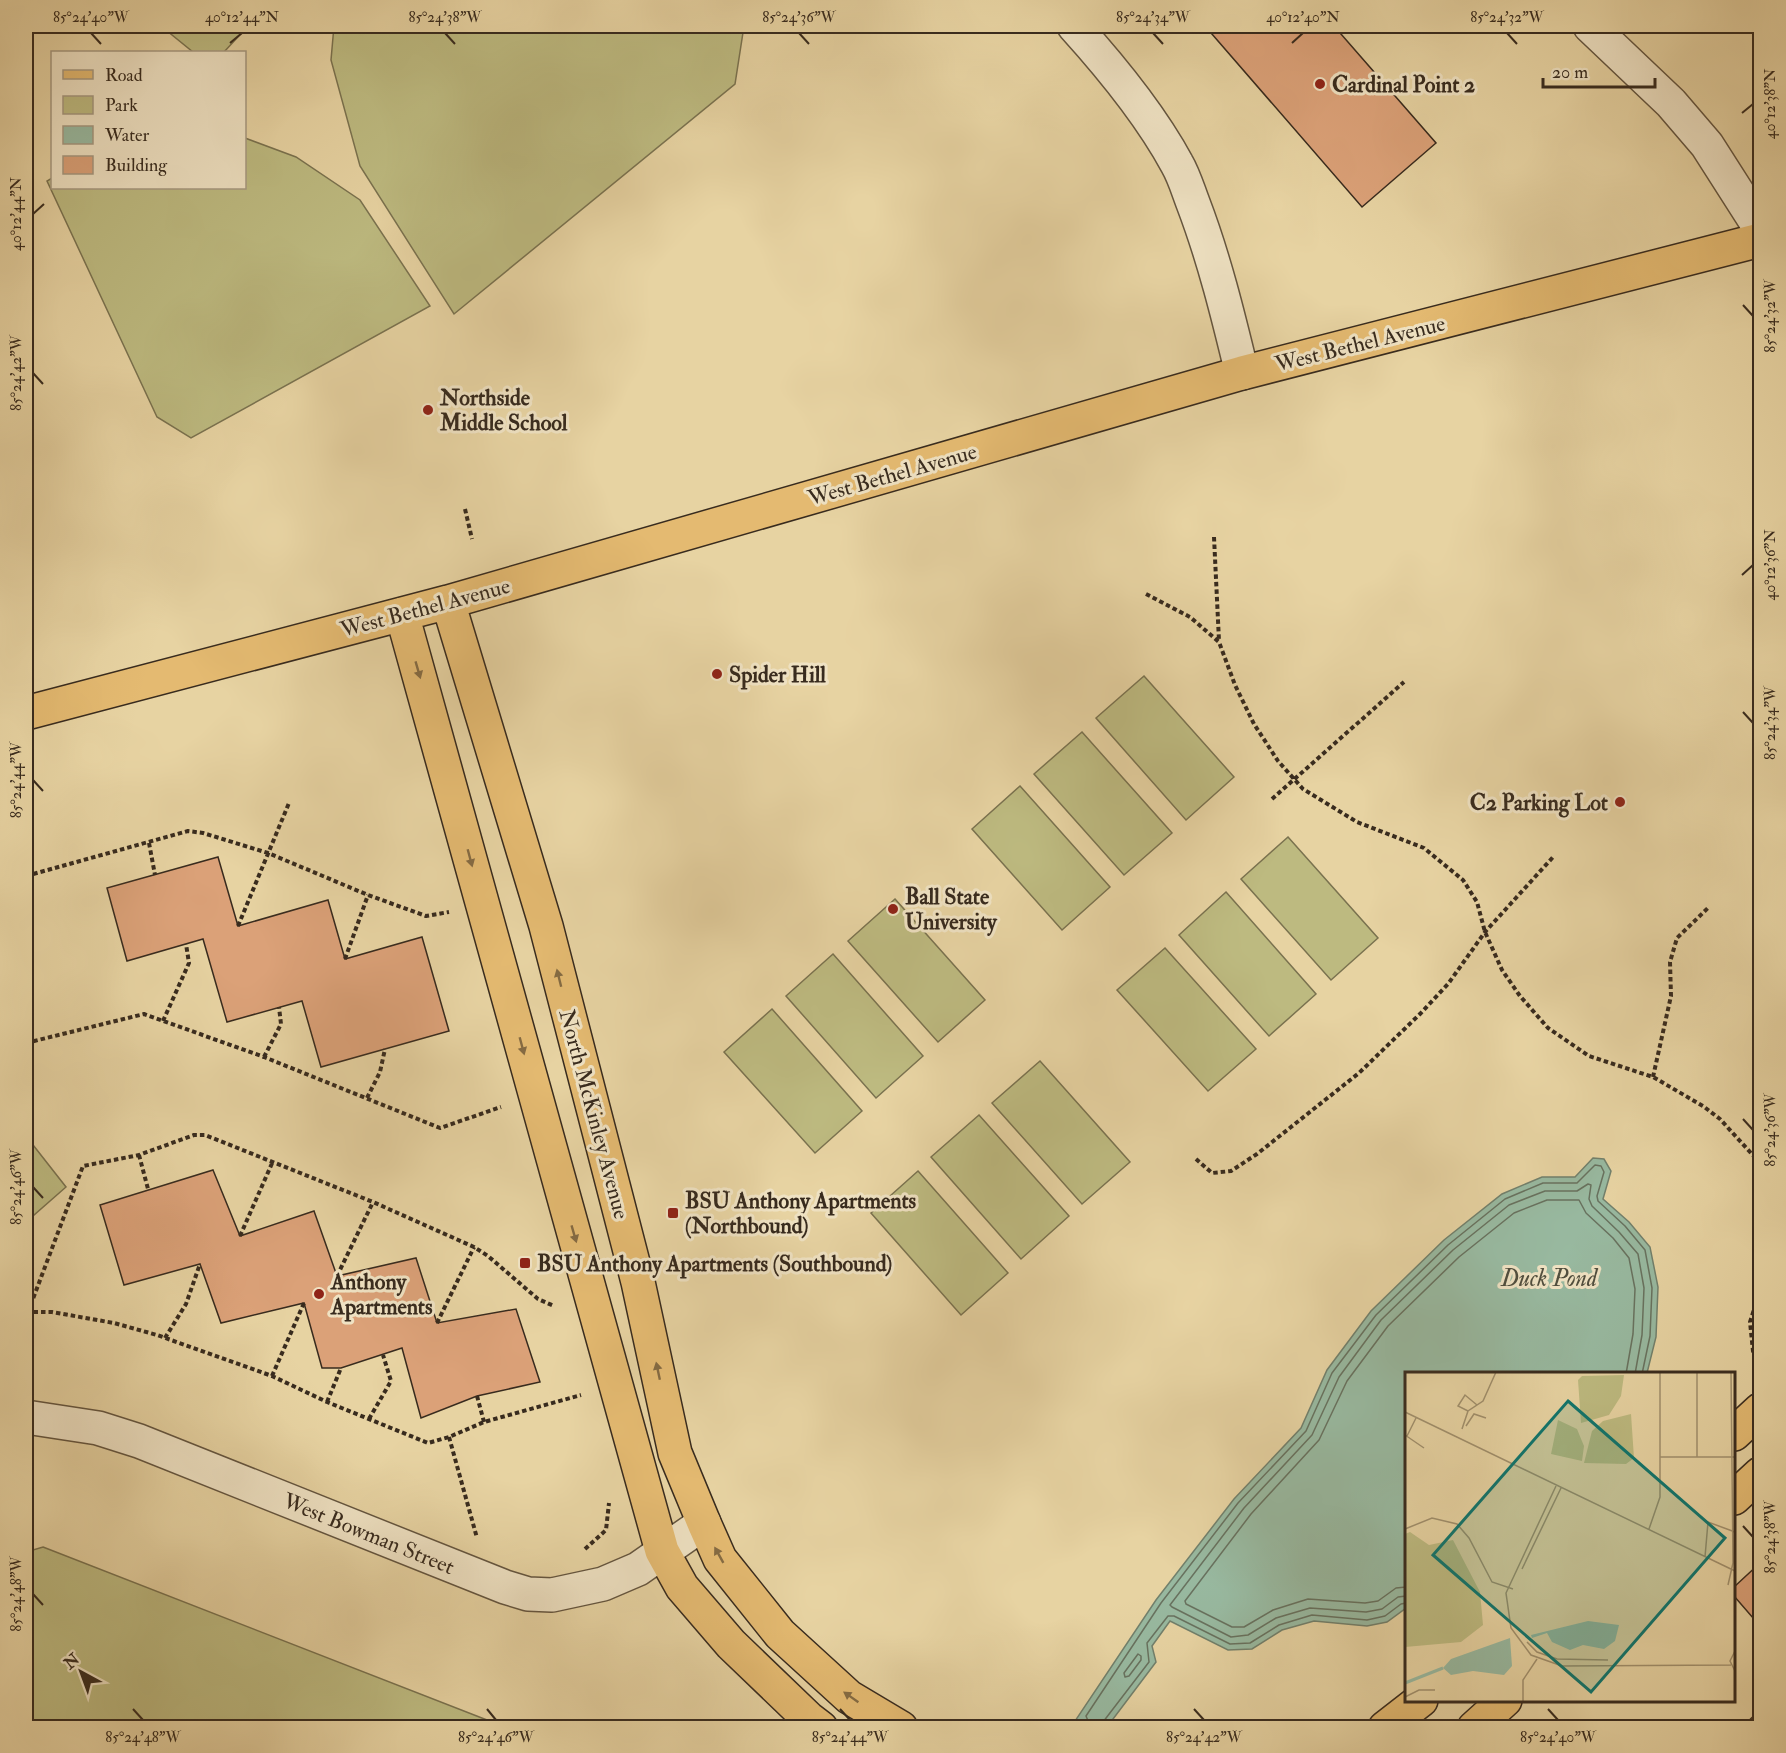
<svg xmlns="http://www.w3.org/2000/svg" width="1786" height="1753" font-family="'IM FELL Double Pica',serif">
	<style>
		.green { fill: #bdba80; stroke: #7a724f; stroke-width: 1.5 }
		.water { fill: #98b9a0; stroke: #72806c; stroke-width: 1.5 }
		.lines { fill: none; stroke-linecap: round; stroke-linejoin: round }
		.shore { stroke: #68725f; stroke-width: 1.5 }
		.building { fill: #dba178; stroke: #382b1e; stroke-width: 1.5 }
		.minor-casing { stroke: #64553f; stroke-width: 36 }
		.major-casing { stroke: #382b1e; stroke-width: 36 }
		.path { stroke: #382b1e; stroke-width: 4; stroke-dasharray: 4.5 3; stroke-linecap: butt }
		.minor { stroke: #efe2c3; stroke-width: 33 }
		.major { stroke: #e4ba71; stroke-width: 33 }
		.oneway { fill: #856b43 }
		.ticks { fill: none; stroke: #382b1e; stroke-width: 2 }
		.poi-dot { fill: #8f2418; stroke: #efe2c3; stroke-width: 2 }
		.labels { text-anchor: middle; stroke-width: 6; stroke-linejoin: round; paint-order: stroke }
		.poi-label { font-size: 22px; font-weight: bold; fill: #382b1e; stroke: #efe2c3; text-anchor: start }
		.street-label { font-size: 22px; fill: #382b1e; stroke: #efe2c3 }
		.water-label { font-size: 24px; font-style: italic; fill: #504e3e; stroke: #efe2c3 }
		.inset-river { fill: none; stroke: #98b9a0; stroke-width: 3 }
		.inset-road { fill: none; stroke: #a1906d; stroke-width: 1.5 }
		.view { fill: #0f766e; fill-opacity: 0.15; stroke: #0f766e; stroke-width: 3 }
		.inset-edge { fill: none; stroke: #382b1e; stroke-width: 3 }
		.neatline { fill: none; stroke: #382b1e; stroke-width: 2 }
		.ticks-label { font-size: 15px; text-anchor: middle; fill: #382b1e }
	</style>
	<rect width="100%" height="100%" fill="#e7d3a2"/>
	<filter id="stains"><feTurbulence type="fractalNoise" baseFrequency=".00333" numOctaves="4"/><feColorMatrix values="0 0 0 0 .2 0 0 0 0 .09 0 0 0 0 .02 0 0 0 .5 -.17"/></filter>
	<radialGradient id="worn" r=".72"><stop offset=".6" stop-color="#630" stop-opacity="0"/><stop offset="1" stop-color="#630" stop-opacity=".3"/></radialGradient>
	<path class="green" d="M 161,26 L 248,26 L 224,52 L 193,52 Z
		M 334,26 L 744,26 L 735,84 L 454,314 L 360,166 L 331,60 Z
		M 245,138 L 296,157 L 360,200 L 430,306 L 191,438 L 157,417 L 47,181 L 52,178 L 52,188 L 244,188 Z
		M 1144,676 L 1234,777 L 1186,820 L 1096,718 Z
		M 1082,732 L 1172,833 L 1124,875 L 1034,774 Z
		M 1020,786 L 1110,887 L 1062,930 L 972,829 Z
		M 1288,837 L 1378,938 L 1331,980 L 1241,879 Z
		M 1226,892 L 1316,994 L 1269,1036 L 1179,935 Z
		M 895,899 L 985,1000 L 938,1042 L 848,941 Z
		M 1165,948 L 1256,1049 L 1208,1091 L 1117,990 Z
		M 833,954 L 923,1056 L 876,1098 L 786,996 Z
		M 772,1009 L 862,1111 L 815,1153 L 724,1052 Z
		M 1040,1061 L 1130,1162 L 1082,1204 L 992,1103 Z
		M 979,1115 L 1069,1216 L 1021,1259 L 931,1157 Z
		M 26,1136 L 66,1187 L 26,1222 Z
		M 918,1171 L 1008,1273 L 961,1315 L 871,1213 Z
		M 43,1547 L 505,1727 L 26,1727 L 26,1552 Z"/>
	<path class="water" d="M 1593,1158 L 1604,1159 L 1611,1171 L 1603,1199 L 1629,1222 L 1650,1247 L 1658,1287 L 1656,1337 L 1647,1373 L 1406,1374 L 1406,1608 L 1387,1622 L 1367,1626 L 1314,1621 L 1282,1630 L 1252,1649 L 1228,1650 L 1170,1621 L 1152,1646 L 1156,1662 L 1107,1727 L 1092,1727 L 1075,1721 L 1156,1600 L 1234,1499 L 1301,1428 L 1327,1370 L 1371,1311 L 1444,1240 L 1502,1194 L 1542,1177 L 1575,1177 Z"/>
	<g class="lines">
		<path class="shore" d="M 1406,1587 L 1396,1588 L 1378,1601 L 1365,1603 L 1308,1599 L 1273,1610 L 1244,1627 L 1232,1627 L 1186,1604 L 1185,1601 L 1251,1514 L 1319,1440 L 1347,1381 L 1388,1326 L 1459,1257 L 1514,1213 L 1547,1200 L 1579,1200 L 1586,1213 L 1613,1238 L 1629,1258 L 1635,1289 L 1633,1334 L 1626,1374
			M 1406,1596 L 1398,1597 L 1382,1609 L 1366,1612 L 1310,1608 L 1276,1618 L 1248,1635 L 1231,1637 L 1172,1607 L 1170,1605 L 1244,1508 L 1312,1435 L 1339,1377 L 1381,1320 L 1453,1250 L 1509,1205 L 1545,1191 L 1577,1191 L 1588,1184 L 1591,1185 L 1589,1199 L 1592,1206 L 1619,1232 L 1638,1254 L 1644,1288 L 1642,1335 L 1635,1374
			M 1138,1654 L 1141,1656 L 1141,1660 L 1129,1676 L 1125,1677 L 1124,1673 Z
			M 1091,1728 L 1086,1716 L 1161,1603 L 1238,1503 L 1306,1431 L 1332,1373 L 1376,1315 L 1448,1245 L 1505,1199 L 1543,1183 L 1577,1183 L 1595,1165 L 1601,1166 L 1604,1172 L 1597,1196 L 1598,1201 L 1625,1226 L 1645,1250 L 1652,1288 L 1650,1336 L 1642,1374
			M 1102,1728 L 1103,1722 L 1149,1662 L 1147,1643 L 1168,1616 L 1174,1616 L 1230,1644 L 1250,1643 L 1279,1625 L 1312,1615 L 1367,1620 L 1385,1616 L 1401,1604 L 1406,1603"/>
	</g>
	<path class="building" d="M 1205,26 L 1334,26 L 1436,143 L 1362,207 Z
		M 218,857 L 238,926 L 328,900 L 345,959 L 422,937 L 449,1031 L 321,1067 L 302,1001 L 227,1022 L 203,939 L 127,961 L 107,888 Z
		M 213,1170 L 240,1236 L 314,1211 L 337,1276 L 416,1258 L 437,1323 L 516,1309 L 540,1382 L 477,1396 L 421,1418 L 402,1348 L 341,1368 L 322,1368 L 304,1303 L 221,1323 L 200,1264 L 124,1285 L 100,1205 Z
		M 1760,1563 L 1760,1626 L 1734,1596 L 1734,1587 Z
		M 1760,1710 L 1760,1728 L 1741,1728 Z"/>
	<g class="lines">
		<defs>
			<path id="minor" d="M 1074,26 C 1112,68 1150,114 1177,164 C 1184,176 1188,190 1193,203 C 1214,258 1228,315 1242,373
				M 1590,26 L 1671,103 L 1707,145 L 1760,228
				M 26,1417 L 98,1428 L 139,1441 L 505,1587 L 528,1594 L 552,1595 L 603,1584 L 638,1569 L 704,1523"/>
			<path id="major" d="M 448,602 L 546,926 L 638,1282 L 675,1453 L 704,1523 L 720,1559 L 780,1634 L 849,1697 L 901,1728
				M 402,614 L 662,1551 L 682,1587 L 731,1644 L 808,1718 L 821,1728
				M 26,713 L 448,602 L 1242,373 L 1760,240
				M 1734,1434 L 1760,1410
				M 1734,1498 L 1760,1474
				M 1385,1728 L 1421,1700
				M 1474,1728 L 1505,1700"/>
		</defs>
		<use href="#minor" class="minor-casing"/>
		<use href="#major" class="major-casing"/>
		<path class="path" d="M 465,509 L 472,539
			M 1214,537 L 1219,641
			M 1146,594 L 1190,617 L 1219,642 L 1235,685 L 1254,724 L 1278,761 L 1303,789 L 1357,822 L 1424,848 L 1463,880 L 1477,902 L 1485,932 L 1502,970 L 1520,996 L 1548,1028 L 1589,1056 L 1653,1077 L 1703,1106 L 1720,1119 L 1760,1163
			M 1272,799 L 1404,682
			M 149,843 L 155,875
			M 26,876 L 188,831 L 203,833 L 268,853 L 368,895 L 426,916 L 449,912
			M 238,926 L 289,803
			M 345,959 L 368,895
			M 163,1021 L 189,963 L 186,944
			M 26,1043 L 144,1014 L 264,1057 L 440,1128 L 501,1107
			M 264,1057 L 281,1024 L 279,1007
			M 1653,1077 L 1671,996 L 1670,962 L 1677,938 L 1709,907
			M 367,1098 L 380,1072 L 385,1049
			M 139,1155 L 148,1189
			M 1196,1159 L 1212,1173 L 1231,1171 L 1257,1154 L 1359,1073 L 1421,1013 L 1448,984 L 1485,932 L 1554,856
			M 240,1236 L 273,1161
			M 337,1276 L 373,1202
			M 26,1312 L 52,1312 L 114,1323 L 157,1335 L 272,1376 L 327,1402 L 428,1443 L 449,1437 L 484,1422 L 581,1395
			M 28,1312 L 83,1166 L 139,1155 L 194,1135 L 205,1135 L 373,1202 L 474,1247 L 488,1256 L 538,1299 L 554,1306
			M 437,1323 L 474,1247
			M 165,1338 L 186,1304 L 200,1264
			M 1759,1374 L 1753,1351 L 1750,1322 L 1760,1291
			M 272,1376 L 304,1303
			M 477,1396 L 484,1422
			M 327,1402 L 341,1368
			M 369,1419 L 391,1381 L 383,1355
			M 449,1437 L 477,1538
			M 585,1549 L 606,1530 L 609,1503
			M 1733,1700 L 1734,1701"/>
		<use href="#minor" class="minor"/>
		<use href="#major" class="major"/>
	</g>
	<defs><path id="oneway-solid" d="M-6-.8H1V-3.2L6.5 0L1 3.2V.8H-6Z" transform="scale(1.5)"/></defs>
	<g class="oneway">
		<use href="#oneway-solid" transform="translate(418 670) rotate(74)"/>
		<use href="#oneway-solid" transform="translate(470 858) rotate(75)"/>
		<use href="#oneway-solid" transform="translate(559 978) rotate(-104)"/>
		<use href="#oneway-solid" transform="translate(522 1046) rotate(75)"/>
		<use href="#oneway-solid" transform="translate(574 1234) rotate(74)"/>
		<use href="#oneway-solid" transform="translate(658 1371) rotate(-102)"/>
		<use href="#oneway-solid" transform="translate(719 1555) rotate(-119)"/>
		<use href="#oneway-solid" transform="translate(851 1697) rotate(-145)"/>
	</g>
	<path class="ticks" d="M 91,33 L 101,44M 445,33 L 455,44M 799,33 L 809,44M 1153,33 L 1163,44M 1507,33 L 1517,44M 230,43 L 242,33M 1292,43 L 1303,33M 1742,113 L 1753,104M 33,214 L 44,204M 1743,305 L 1753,316M 33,373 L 43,384M 1742,575 L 1753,565M 1743,712 L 1753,723M 33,780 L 43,791M 1743,1119 L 1753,1130M 33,1187 L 43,1198M 1743,1526 L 1753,1537M 33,1594 L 43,1605M 133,1709 L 143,1720M 487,1709 L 496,1720M 840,1709 L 850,1720M 1194,1709 L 1204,1720M 1548,1709 L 1558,1720"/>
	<g class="poi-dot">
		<circle cx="1320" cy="84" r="6"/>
		<circle cx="428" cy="410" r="6"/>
		<circle cx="717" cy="674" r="6"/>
		<circle cx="1620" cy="802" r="6"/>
		<circle cx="893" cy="909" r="6"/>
		<rect x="667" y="1207" width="12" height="12" rx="3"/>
		<rect x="519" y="1257" width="12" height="12" rx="3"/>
		<circle cx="319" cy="1294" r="6"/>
	</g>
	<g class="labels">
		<g class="poi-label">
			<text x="1332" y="92">Cardinal Point 2</text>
			<text x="440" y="405">Northside<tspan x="440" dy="25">Middle School</tspan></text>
			<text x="729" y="682">Spider Hill</text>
			<text x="1608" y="810" text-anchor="end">C2 Parking Lot</text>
			<text x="905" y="904">Ball State<tspan x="905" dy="25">University</tspan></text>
			<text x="685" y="1208">BSU Anthony Apartments<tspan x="685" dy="25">(Northbound)</tspan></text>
			<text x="537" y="1271">BSU Anthony Apartments (Southbound)</text>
			<text x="331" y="1289">Anthony<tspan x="331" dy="25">Apartments</tspan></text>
		</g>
		<g class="street-label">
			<text transform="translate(1360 343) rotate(-14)" y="8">West Bethel Avenue</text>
			<text transform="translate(892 474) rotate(-16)" y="8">West Bethel Avenue</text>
			<text transform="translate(425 607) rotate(-15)" y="8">West Bethel Avenue</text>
			<text transform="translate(595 1114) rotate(75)" y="8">North McKinley Avenue</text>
			<text transform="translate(369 1533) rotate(22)" y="8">West Bowman Street</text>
		</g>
		<g class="water-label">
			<text x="1549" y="1286">Duck Pond</text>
		</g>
	</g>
	<g transform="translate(1405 1372)">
		<rect width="330" height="330" fill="#e7d3a2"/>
		<path d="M 219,3 L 216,24 L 204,43 L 176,51 L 173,8 L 177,4 ZM 226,42 L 229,86 L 221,92 L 179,91 L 187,59 L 198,49 ZM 153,48 L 172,57 L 179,74 L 177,89 L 146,82 ZM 5,160 L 24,173 L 48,168 L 75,220 L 78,253 L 56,270 L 0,275 L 0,162 Z" fill="#bdba80"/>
		<path d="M 183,249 L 214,253 L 210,269 L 199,277 L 178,273 L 165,278 L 147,270 L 142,261 L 127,266 L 126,263 ZM 105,266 L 107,294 L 99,303 L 68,299 L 46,303 L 38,296 L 46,287 Z" fill="#98b9a0"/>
		<path class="inset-river" d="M 0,311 L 38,296"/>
		<path class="inset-road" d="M 292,0 L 292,85M 63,39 L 53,34 L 60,23 L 72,33M 0,40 L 330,199M 61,54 L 69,42 L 81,46M 57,57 L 63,39 L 78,29 L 91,0M 0,63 L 19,76M 2,64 L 11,46M 255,85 L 330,85M 151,114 L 101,221 L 106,256 L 126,283 L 157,294 L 326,293M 0,157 L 27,146 L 52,152 L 64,166 L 87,210 L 108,217M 244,157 L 255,125 L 255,0M 300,185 L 303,150 L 330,160M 117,197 L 156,116M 323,213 L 328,191 L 326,0M 122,270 L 132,280 L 152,287 L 203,288M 330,279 L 325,289 L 330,299M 0,325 L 14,318 L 30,318M 118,330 L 118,308 L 132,287"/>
		<path class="view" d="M 163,29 L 320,166 L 186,320 L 28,183 Z"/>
		<rect width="330" height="330" class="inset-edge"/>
	</g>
	<rect width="1786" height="1753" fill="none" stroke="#e7d3a2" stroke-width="66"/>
	<rect x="51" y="51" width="195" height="138" fill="#efe2c3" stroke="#a69981" stroke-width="1.5"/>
	<rect x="63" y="70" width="30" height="9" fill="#e4ba71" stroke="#a69981" stroke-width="1.5"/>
	<text x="105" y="81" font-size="18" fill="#382b1e">Road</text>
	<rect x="63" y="96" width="30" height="18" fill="#bdba80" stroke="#a69981" stroke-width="1.5"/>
	<text x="105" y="111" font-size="18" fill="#382b1e">Park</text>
	<rect x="63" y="126" width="30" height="18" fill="#98b9a0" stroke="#a69981" stroke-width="1.5"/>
	<text x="105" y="141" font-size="18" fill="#382b1e">Water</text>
	<rect x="63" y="156" width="30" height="18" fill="#dba178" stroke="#a69981" stroke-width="1.5"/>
	<text x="105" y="171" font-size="18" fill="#382b1e">Building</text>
	<g transform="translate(81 1672) rotate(319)" stroke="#efe2c3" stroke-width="4.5" paint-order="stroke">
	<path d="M0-4.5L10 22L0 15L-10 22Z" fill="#382b1e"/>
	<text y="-9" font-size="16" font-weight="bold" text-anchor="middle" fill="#382b1e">N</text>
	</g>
	<path d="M1543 78v9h112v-9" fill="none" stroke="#382b1e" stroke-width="3"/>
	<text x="1552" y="78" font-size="18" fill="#382b1e" stroke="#efe2c3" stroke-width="4.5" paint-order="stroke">20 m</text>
	<rect x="33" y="33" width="1720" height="1687" class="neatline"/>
	<g class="ticks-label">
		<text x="91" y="22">85°24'40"W</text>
		<text x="242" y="22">40°12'44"N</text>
		<text x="445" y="22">85°24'38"W</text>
		<text x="799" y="22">85°24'36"W</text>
		<text x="1153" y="22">85°24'34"W</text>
		<text x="1303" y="22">40°12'40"N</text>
		<text x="1507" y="22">85°24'32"W</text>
		<text transform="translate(1770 104) rotate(-90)" y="5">40°12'38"N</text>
		<text transform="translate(16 214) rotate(-90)" y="5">40°12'44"N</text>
		<text transform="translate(1770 316) rotate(-90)" y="5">85°24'32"W</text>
		<text transform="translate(16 373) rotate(-90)" y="5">85°24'42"W</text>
		<text transform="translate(1770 565) rotate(-90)" y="5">40°12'36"N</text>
		<text transform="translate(1770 723) rotate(-90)" y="5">85°24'34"W</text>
		<text transform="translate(16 780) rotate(-90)" y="5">85°24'44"W</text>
		<text transform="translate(1770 1130) rotate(-90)" y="5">85°24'36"W</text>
		<text transform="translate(16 1187) rotate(-90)" y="5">85°24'46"W</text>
		<text transform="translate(1770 1537) rotate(-90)" y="5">85°24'38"W</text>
		<text transform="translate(16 1594) rotate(-90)" y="5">85°24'48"W</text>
		<text x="143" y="1742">85°24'48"W</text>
		<text x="496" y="1742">85°24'46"W</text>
		<text x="850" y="1742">85°24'44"W</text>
		<text x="1204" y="1742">85°24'42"W</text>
		<text x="1558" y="1742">85°24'40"W</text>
	</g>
	<rect width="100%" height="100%" filter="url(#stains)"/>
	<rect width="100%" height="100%" fill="url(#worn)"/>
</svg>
